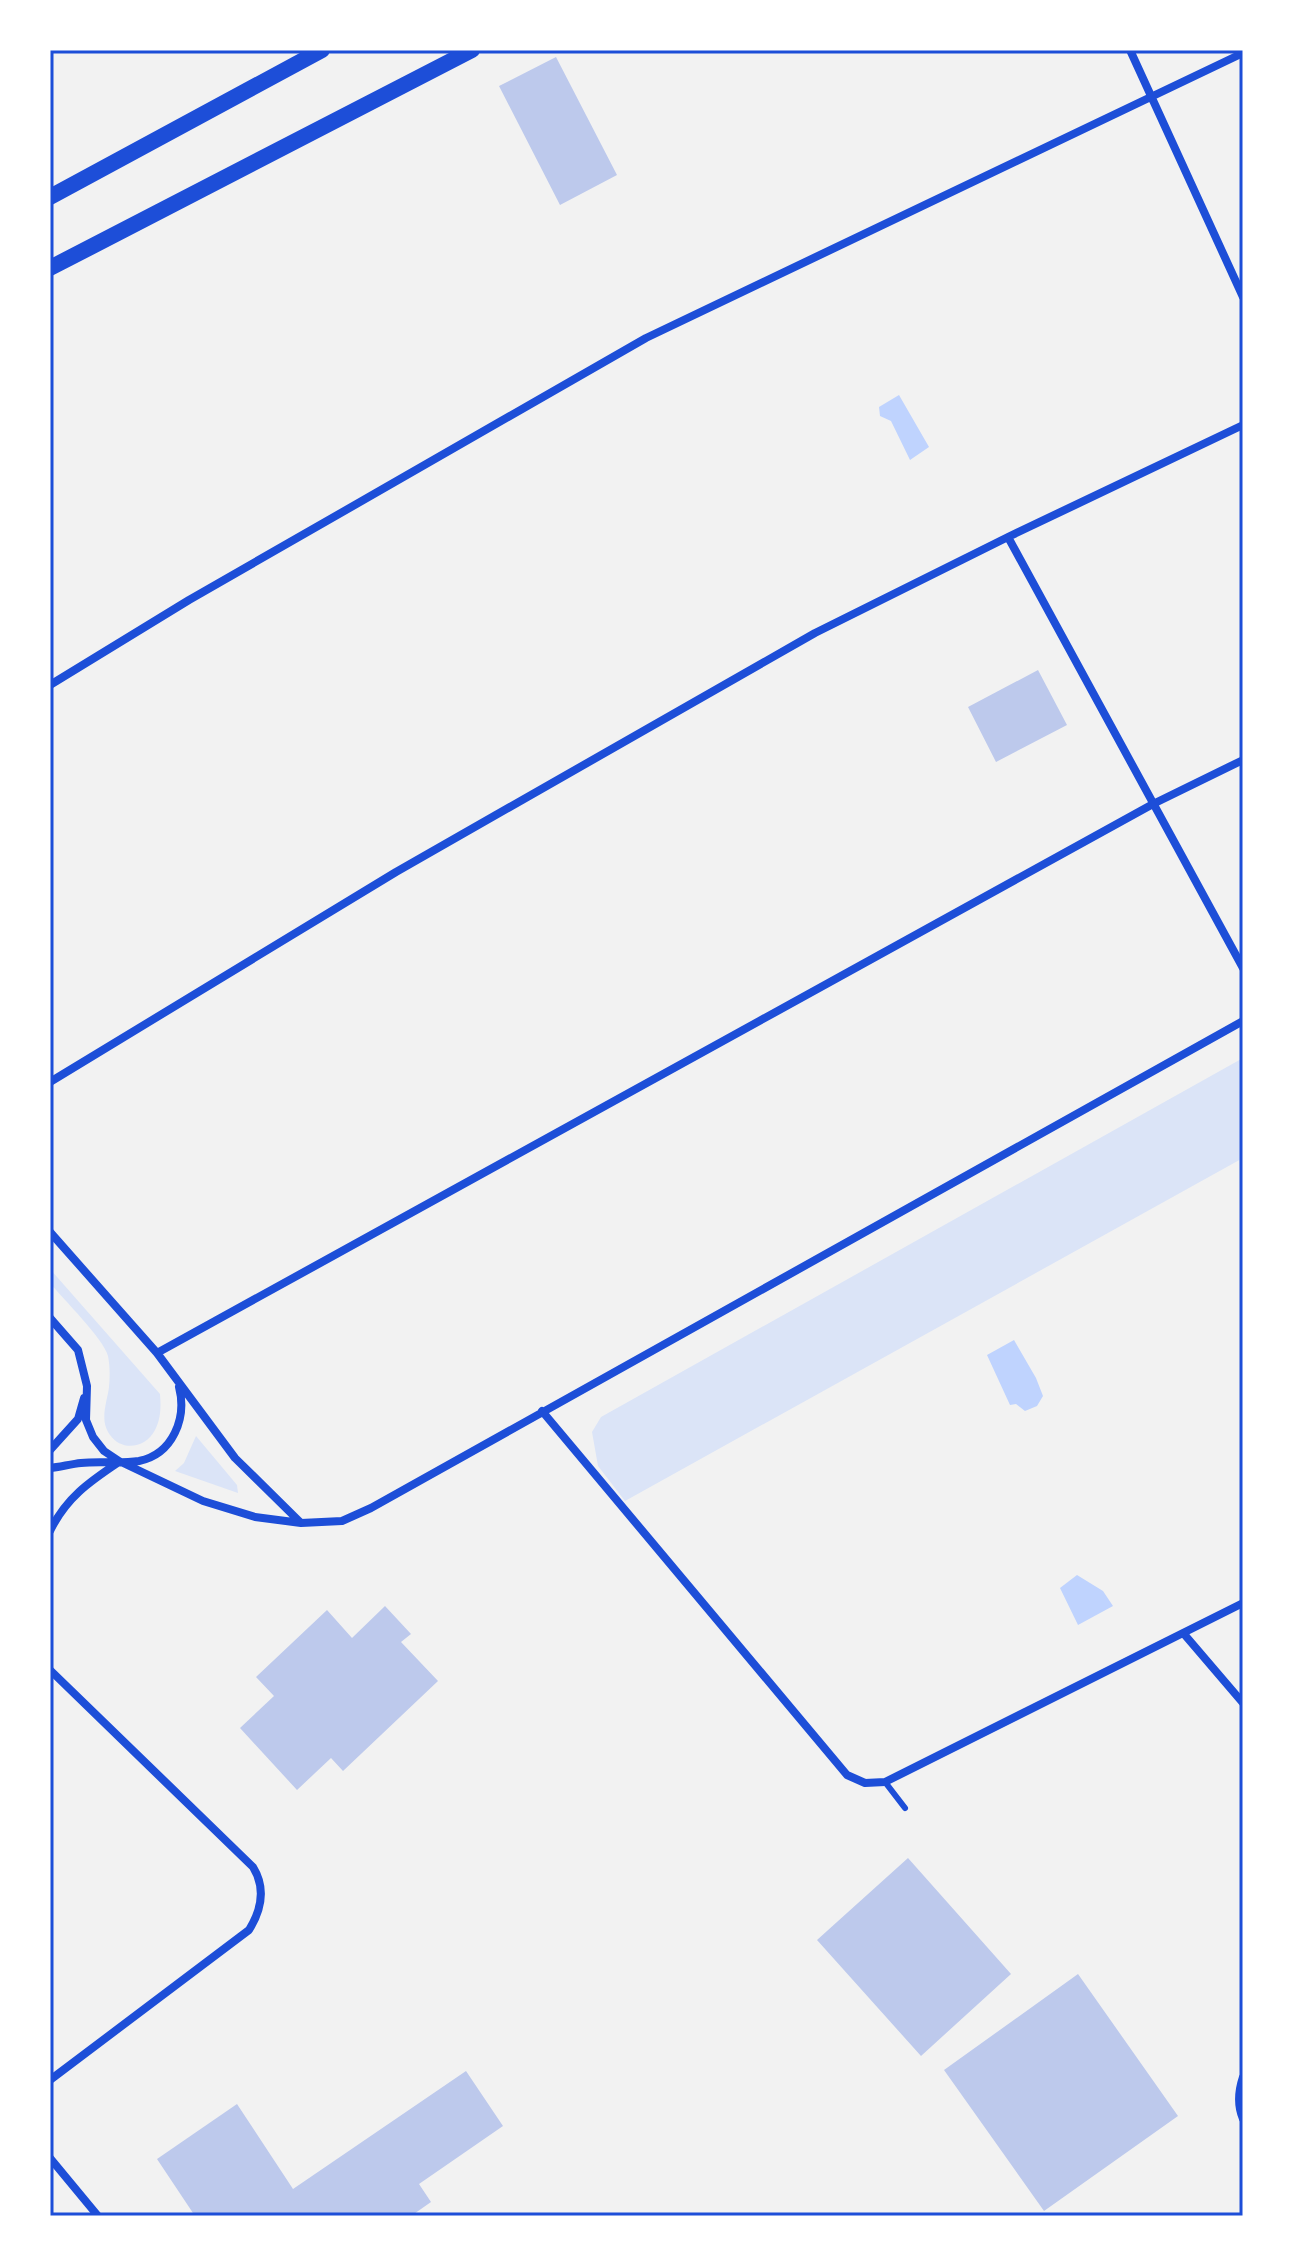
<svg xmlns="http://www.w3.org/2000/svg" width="1293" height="2266" font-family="'Varela Round',sans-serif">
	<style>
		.green { fill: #dbe4f7 }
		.water { fill: #bfd3fe }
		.building { fill: #bdc9ec }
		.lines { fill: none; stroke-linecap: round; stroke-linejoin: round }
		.service { stroke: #1d4ed8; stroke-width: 6 }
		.minor { stroke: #1d4ed8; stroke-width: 8 }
		.secondary { stroke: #1d4ed8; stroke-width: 16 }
		.neatline { fill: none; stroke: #1d4ed8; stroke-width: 3 }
	</style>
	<rect width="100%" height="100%" fill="#f2f2f2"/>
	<path class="green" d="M 1243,1058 L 1243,1158 L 625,1501 L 598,1466 L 592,1432 L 601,1417 Z
		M 50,1269 L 160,1394 C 161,1406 161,1419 155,1430 C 146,1448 122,1452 110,1435 C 99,1420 107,1403 109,1387 C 110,1377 110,1366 108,1356 C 104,1339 63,1299 50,1283 Z
		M 196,1436 L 237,1485 L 238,1493 L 175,1471 L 184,1463 Z"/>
	<path class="water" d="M 899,395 L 929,447 L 910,460 L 891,421 L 880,416 L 879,407 Z
		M 1014,1340 L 1036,1378 L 1043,1396 L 1037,1406 L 1025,1411 L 1016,1404 L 1010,1405 L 987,1355 Z
		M 1077,1575 L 1103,1591 L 1113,1606 L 1078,1625 L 1060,1588 Z"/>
	<path class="building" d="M 556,57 L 617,175 L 560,205 L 499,86 Z
		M 1038,670 L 1067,725 L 996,762 L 968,707 Z
		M 385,1606 L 411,1634 L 401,1642 L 438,1681 L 343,1771 L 331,1758 L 297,1790 L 240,1728 L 274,1696 L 256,1677 L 327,1610 L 352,1638 Z
		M 908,1858 L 1011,1974 L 921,2056 L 817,1940 Z
		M 1078,1974 L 1178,2116 L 1044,2211 L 944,2070 Z
		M 466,2071 L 503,2126 L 419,2184 L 431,2202 L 411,2216 L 195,2216 L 157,2159 L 237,2104 L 293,2189 Z"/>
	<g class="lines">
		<path class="service" d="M 885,1782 L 905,1808"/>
		<path class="minor" d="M 1130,50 L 1243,297
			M 1008,537 L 1243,968
			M 50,685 L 189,600 L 646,338 L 1243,53
			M 50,1082 L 396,872 L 815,633 L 1008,537 L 1243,425
			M 50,1232 L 157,1353 L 235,1458 L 300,1522
			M 50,1318 L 78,1350 L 87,1386 L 86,1420 L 93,1437 L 104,1451 L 119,1461 L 203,1501 L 255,1517 L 301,1523 L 342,1521 L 371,1508 L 1243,1021
			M 157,1353 L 1153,804 L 1243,760
			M 542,1411 L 847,1775 L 865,1783 L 885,1782 L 1243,1603
			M 50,1450 L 78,1419 L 84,1398
			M 50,1468 C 60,1467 71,1464 81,1463 C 100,1461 120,1464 139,1461 C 173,1454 187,1418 179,1387
			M 50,1531 C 66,1498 89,1482 119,1462
			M 1184,1634 L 1243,1703
			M 50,1670 L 253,1867 C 266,1888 262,1909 249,1930 L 50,2080
			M 1243,2077 C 1238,2092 1237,2105 1243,2119
			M 50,2158 L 98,2216"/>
		<path class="secondary" d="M 50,197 L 322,50
			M 50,268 L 472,50"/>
	</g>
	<rect width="1293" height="2266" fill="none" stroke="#ffffff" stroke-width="104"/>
	<rect x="52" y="52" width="1189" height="2162" class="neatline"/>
</svg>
